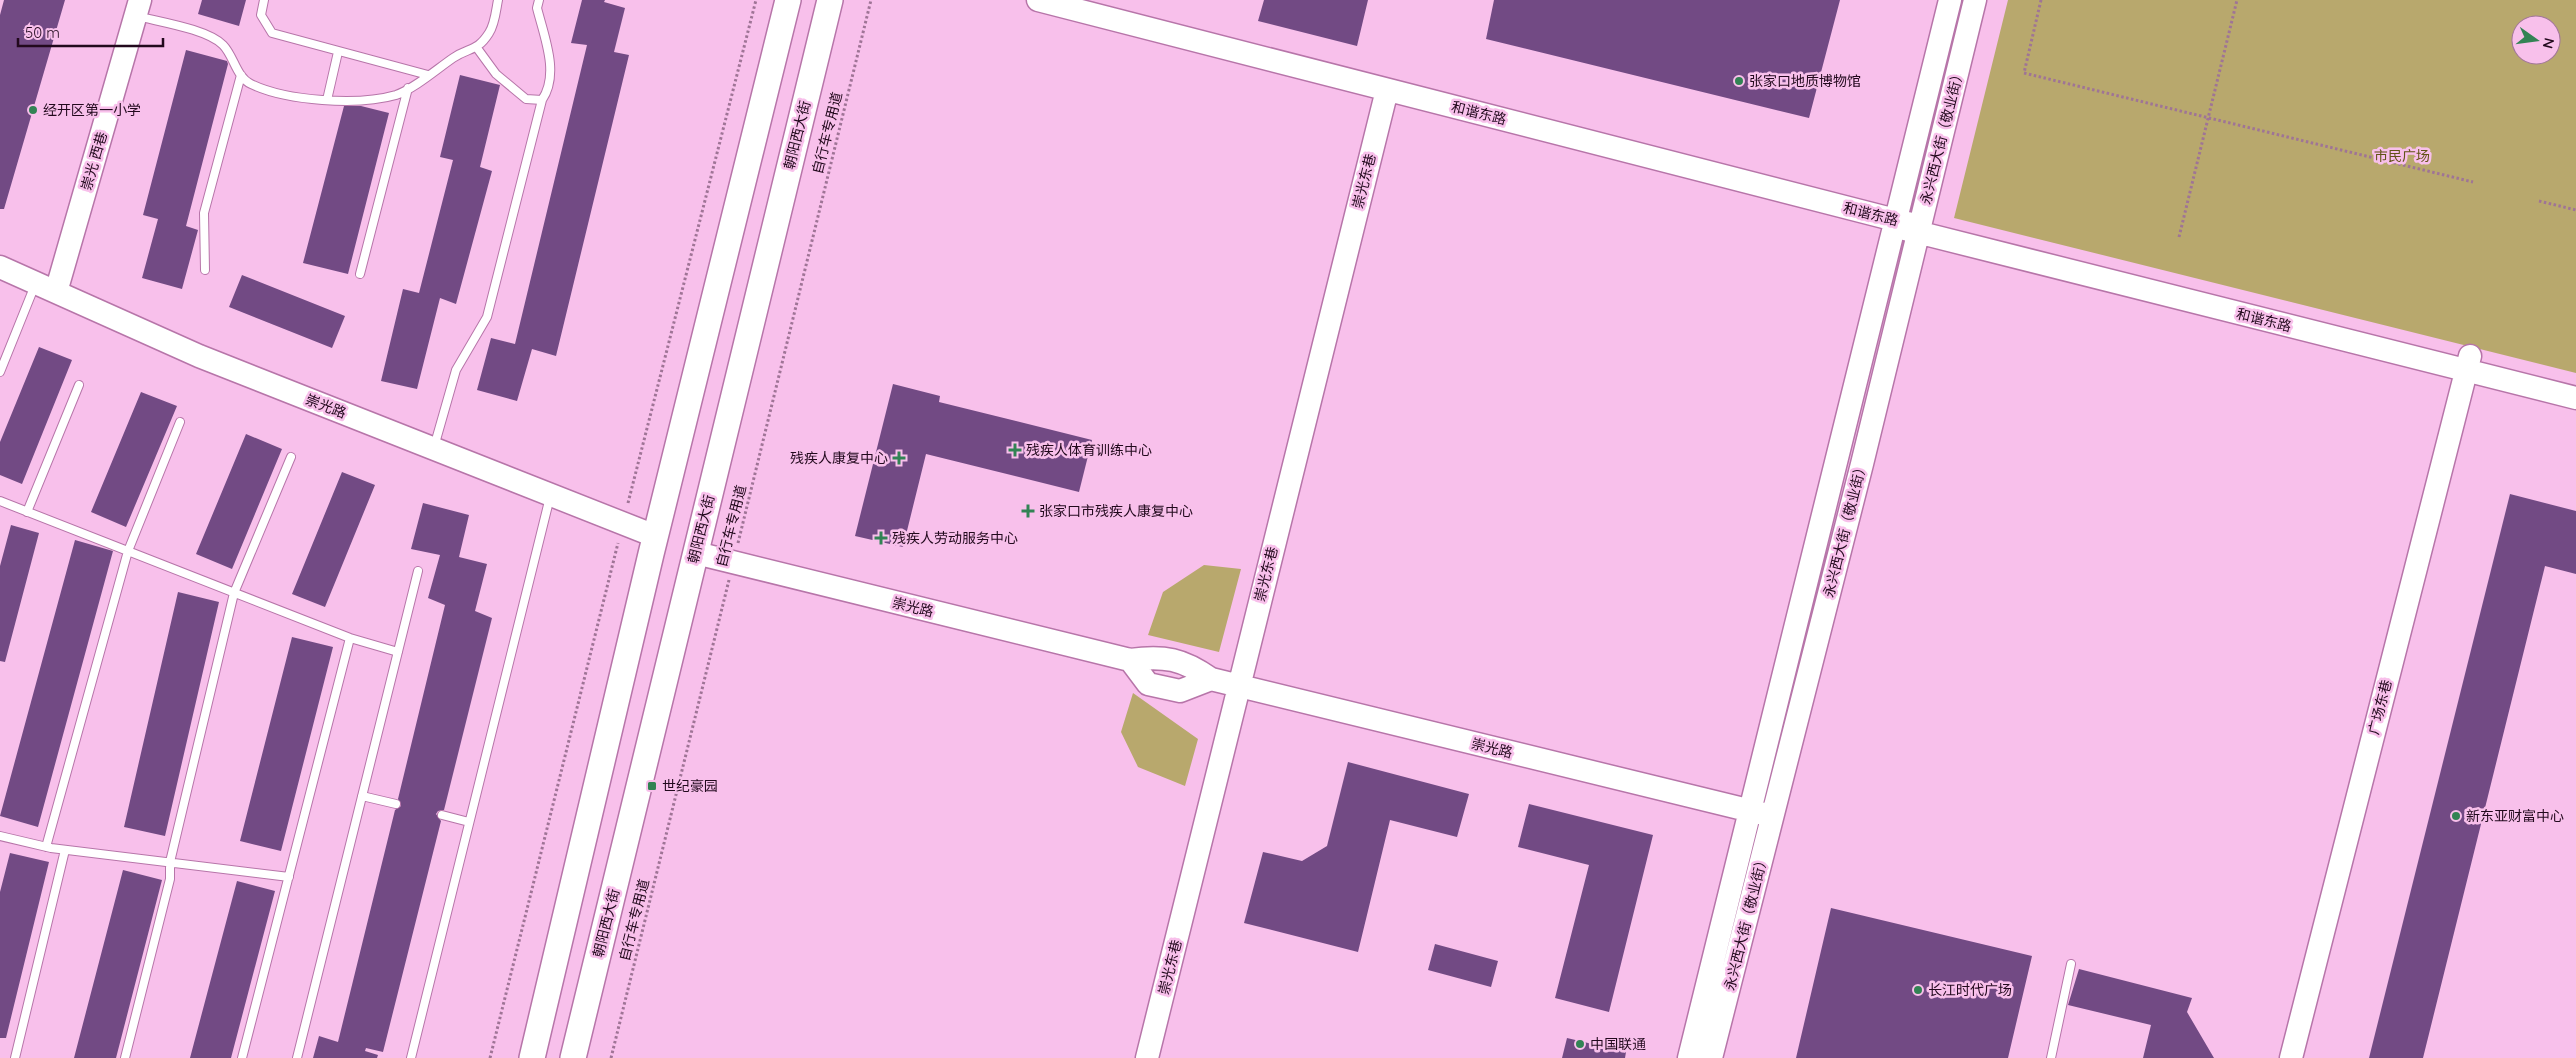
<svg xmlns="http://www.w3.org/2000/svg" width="2576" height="1058" font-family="Quicksand,'Noto Sans SC',sans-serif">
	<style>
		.green { fill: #b8a86d; fill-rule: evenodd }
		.building { fill: #724a84 }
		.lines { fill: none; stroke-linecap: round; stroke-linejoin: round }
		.lane-casing { stroke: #b775a9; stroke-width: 10 }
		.secondary-casing { stroke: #b775a9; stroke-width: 25 }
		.primary-casing { stroke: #b775a9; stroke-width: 28 }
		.path { stroke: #9f7496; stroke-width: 3; stroke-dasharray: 2.5 2.5; stroke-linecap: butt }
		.lane { stroke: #fff; stroke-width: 8 }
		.secondary { stroke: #fff; stroke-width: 22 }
		.primary { stroke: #fff; stroke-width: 25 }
		.poi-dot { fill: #328354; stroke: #f8c0eb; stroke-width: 2 }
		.labels { text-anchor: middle; stroke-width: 5; stroke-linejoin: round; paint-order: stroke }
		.poi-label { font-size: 14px; fill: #22091d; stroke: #f8c0eb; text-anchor: start }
		.street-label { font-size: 14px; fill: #22091d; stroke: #f8c0eb }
		.park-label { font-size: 14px; fill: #625317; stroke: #f8c0eb }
	</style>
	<rect width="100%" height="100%" fill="#f8c0eb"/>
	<path class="green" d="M 2008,0 L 2576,0 L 2576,373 L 1954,218 ZM 2521,25 L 2551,25 L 2551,55 L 2521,55 Z
		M 1204,565 L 1241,569 L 1219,652 L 1148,635 L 1163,592 Z
		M 1133,693 L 1198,739 L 1185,786 L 1138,767 L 1121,732 Z"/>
	<path class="building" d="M 4,0 L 65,0 L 4,209 L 0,209 L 0,15 Z
		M 202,0 L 246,0 L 239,26 L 198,14 Z
		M 582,0 L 605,0 L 604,2 L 625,8 L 614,52 L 629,55 L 556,356 L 532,349 L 517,401 L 477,390 L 491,338 L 515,344 L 587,45 L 571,43 Z
		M 1264,0 L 1368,0 L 1357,46 L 1258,21 Z
		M 1494,0 L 1840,0 L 1809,118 L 1486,39 Z
		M 186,50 L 227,61 L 228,64 L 186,226 L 198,230 L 182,289 L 142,278 L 158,219 L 143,215 Z
		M 460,75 L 500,85 L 480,167 L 492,171 L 456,304 L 440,298 L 417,389 L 381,381 L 403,289 L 419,293 L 453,160 L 440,157 Z
		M 344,106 L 361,106 L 389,113 L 348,274 L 303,263 Z
		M 242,275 L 345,316 L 332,348 L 229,307 Z
		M 39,347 L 72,360 L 22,484 L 0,475 L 0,442 Z
		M 893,384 L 940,396 L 939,402 L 1092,440 L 1079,492 L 926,454 L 903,547 L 855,536 Z
		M 141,392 L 177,406 L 126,527 L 91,512 Z
		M 246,434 L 282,449 L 232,569 L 196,554 Z
		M 342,472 L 375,485 L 325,607 L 292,594 Z
		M 2510,494 L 2576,511 L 2576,574 L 2545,566 L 2423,1058 L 2369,1058 Z
		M 423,503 L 469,515 L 459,557 L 487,564 L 475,611 L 492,618 L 444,810 L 438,811 L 436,814 L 441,821 L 383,1052 L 366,1048 L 365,1051 L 378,1055 L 377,1058 L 313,1058 L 319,1036 L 338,1042 L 395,810 L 401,806 L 398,799 L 445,605 L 428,598 L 440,555 L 411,549 Z
		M 11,525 L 39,533 L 5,662 L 0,661 L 0,566 Z
		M 75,540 L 113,551 L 38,827 L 0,816 Z
		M 178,592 L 219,602 L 165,836 L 124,827 Z
		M 292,637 L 333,647 L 281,851 L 240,841 Z
		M 1348,762 L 1469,794 L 1457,837 L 1390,820 L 1358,952 L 1244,923 L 1263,852 L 1302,861 L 1327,846 Z
		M 1529,804 L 1653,835 L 1609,1012 L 1555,998 L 1589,865 L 1518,847 Z
		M 10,853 L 49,862 L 6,1038 L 0,1038 L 0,892 Z
		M 123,870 L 162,880 L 116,1058 L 74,1058 Z
		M 237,881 L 275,891 L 231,1058 L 190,1058 Z
		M 1831,908 L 2032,956 L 2008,1058 L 1796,1058 Z
		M 1435,944 L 1498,961 L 1491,987 L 1428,970 Z
		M 2079,969 L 2192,998 L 2187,1012 L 2214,1058 L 2143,1058 L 2151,1025 L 2068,1005 Z
		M 1567,1038 L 1626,1052 L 1625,1058 L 1562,1058 Z"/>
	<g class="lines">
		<defs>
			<path id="lane" d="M 264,0 L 261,15 L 272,33 L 428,75
				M 137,16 C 160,22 207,29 223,45 C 234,56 236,77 251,84 C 286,101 358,106 396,95 C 414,89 437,69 453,58 C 469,47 477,52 489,33 C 495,24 496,10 498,0
				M 477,48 L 496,74 L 526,99 L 542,100 C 560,74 544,36 537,8 L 539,0
				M 327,100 L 338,52
				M 205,270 L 204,213 L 241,75
				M 360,274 L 408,88
				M 0,372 L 35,285
				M 434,447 L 456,370 L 487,317 L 542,100
				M 0,501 L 350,638 L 398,652
				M 27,512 L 79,385
				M 362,796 L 396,804
				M 442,815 L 469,822
				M 0,836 L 51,848 L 289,877
				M 46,847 L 128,551 L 180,422
				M 15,1058 L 65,850
				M 125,1058 L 170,879 L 170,862 L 234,593 L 291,457
				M 242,1058 L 350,638
				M 297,1058 L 418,571
				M 411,1058 L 550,497
				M 2051,1058 L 2071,964"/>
			<path id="secondary" d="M 1038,0 L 1911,224
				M 1905,229 L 2576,398
				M 0,267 L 199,356 L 655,536
				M 56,292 L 140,0
				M 696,553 L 1130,660 C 1164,655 1183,659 1211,679 L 1772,816
				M 1130,660 L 1148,684 L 1180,691 L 1211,679
				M 1147,1058 L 1387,90
				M 1689,1058 L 1950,0
				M 1711,1058 L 1862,464 L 1975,0
				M 2291,1058 L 2470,356"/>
			<path id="primary" d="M 532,1058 L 651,554 L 788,0
				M 573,1058 L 830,0"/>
		</defs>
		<use href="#lane" class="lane-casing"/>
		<use href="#secondary" class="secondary-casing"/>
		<use href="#primary" class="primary-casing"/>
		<path class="path" d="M 2041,0 L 2024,73 L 2473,182
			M 2539,201 L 2576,210
			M 2179,237 L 2237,0
			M 628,503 L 756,0
			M 738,543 L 871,0
			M 490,1058 L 618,543
			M 611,1058 L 729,580"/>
		<use href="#lane" class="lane"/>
		<use href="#secondary" class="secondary"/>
		<use href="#primary" class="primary"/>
	</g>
	<g class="poi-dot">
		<circle cx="1739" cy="81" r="5"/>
		<circle cx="33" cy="110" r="5"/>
		<path d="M1012.5 442.5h5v5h5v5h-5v5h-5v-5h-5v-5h5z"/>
		<path d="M896.5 450.5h5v5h5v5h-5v5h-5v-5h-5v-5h5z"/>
		<path d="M1025.5 503.5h5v5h5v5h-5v5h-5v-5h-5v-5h5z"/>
		<path d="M878.5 530.5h5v5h5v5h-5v5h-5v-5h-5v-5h5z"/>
		<rect x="647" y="781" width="10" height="10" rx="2.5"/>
		<circle cx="2456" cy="816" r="5"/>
		<circle cx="1918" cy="990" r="5"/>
		<circle cx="1580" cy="1044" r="5"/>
	</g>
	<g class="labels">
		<g class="poi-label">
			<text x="1749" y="86">张家口地质博物馆</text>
			<text x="43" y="115">经开区第一小学</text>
			<text x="1026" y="455">残疾人体育训练中心</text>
			<text x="888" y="463" text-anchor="end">残疾人康复中心</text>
			<text x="1039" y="516">张家口市残疾人康复中心</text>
			<text x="892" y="543">残疾人劳动服务中心</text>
			<text x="662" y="791">世纪豪园</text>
			<text x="2466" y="821">新东亚财富中心</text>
			<text x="1928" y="995">长江时代广场</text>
			<text x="1590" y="1049">中国联通</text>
		</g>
		<g class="street-label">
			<text transform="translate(1479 113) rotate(14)" y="5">和谐东路</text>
			<text transform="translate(827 133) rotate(-76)" y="5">自行车专用道</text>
			<text transform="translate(797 135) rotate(-76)" y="5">朝阳西大街</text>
			<text transform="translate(1942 136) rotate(-76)" y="5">永兴西大街（敬业街）</text>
			<text transform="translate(94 161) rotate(-74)" y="5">崇光 西巷</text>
			<text transform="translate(1364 181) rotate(-76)" y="5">崇光东巷</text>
			<text transform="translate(1871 214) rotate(14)" y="5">和谐东路</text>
			<text transform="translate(2264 320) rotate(14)" y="5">和谐东路</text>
			<text transform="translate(326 406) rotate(21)" y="5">崇光路</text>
			<text transform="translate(731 526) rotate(-76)" y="5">自行车专用道</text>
			<text transform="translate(701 529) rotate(-76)" y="5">朝阳西大街</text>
			<text transform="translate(1845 529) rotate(-76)" y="5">永兴西大街（敬业街）</text>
			<text transform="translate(1266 574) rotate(-76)" y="5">崇光东巷</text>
			<text transform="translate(913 607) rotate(14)" y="5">崇光路</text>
			<text transform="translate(2380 707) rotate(-76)" y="5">广场东巷</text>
			<text transform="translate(1492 748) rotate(14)" y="5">崇光路</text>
			<text transform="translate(634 920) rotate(-76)" y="5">自行车专用道</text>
			<text transform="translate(1746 922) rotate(-76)" y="5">永兴西大街（敬业街）</text>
			<text transform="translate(606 923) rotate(-76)" y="5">朝阳西大街</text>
			<text transform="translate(1170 967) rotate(-76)" y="5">崇光东巷</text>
		</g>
		<g class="park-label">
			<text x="2402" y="161">市民广场</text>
		</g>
	</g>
	<g transform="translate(2536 40) rotate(104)"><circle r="24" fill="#f8c0eb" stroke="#a27799"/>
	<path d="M0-4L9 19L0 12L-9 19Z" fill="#328354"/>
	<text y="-8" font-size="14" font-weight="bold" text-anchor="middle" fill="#22091d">N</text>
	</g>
	<path d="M18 38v8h145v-8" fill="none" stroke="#22091d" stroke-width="2.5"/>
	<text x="25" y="38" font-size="15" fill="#22091d" stroke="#f8c0eb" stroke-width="4" paint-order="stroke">50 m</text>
</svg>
